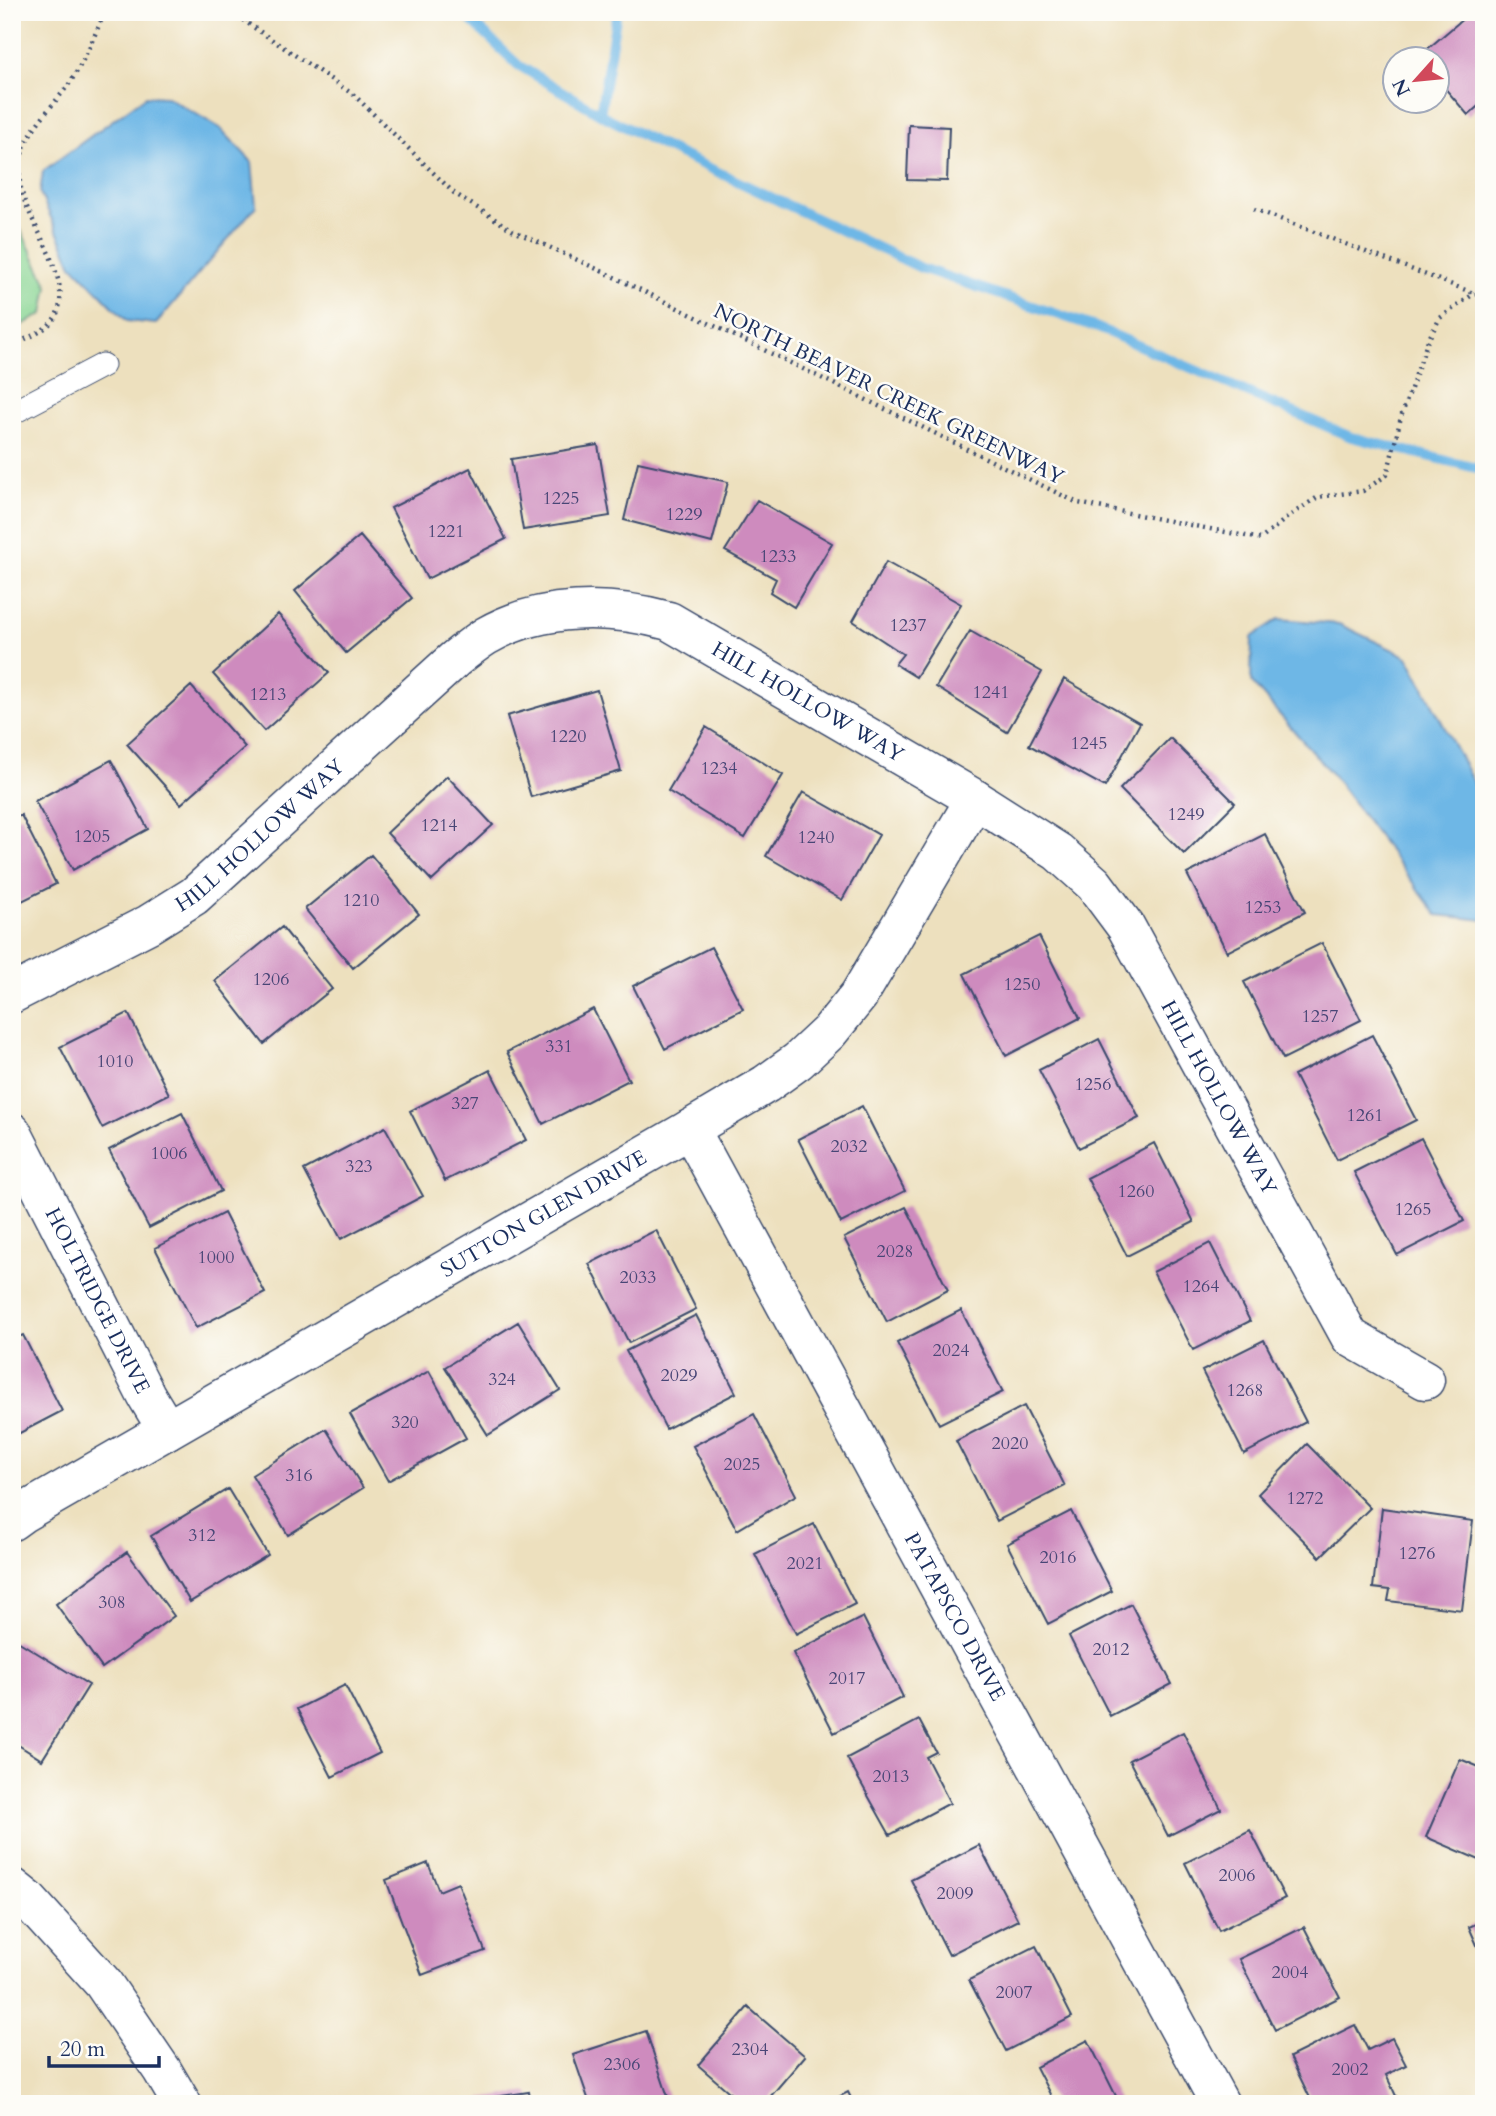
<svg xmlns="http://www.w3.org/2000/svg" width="1496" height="2116" font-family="Cardo,serif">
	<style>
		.green { fill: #88d593; stroke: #528278; stroke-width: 2 }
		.water { fill: #6eb7e6; stroke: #4473a2; stroke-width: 2 }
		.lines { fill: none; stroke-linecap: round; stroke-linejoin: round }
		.stream { stroke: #6eb7e6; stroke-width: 10 }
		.building { fill: #ce8bbe }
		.lane-casing { stroke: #3a4a6c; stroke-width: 25 }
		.street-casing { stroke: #3a4a6c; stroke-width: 41 }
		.secondary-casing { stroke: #3a4a6c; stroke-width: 41 }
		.path { stroke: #3a4a6c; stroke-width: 4.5; stroke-dasharray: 2 5; stroke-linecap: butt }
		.lane { stroke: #fff; stroke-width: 23 }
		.street { stroke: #fff; stroke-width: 38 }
		.secondary { stroke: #fff; stroke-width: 38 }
		.labels { text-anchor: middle; stroke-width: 5; stroke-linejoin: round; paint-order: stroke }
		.number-label { font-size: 18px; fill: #484676 }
		.street-label { font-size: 21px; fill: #1b2f5e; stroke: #fdfcf7 }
	</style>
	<rect width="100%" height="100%" fill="#fdfcf7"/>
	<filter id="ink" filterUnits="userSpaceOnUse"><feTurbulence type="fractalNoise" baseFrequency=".0143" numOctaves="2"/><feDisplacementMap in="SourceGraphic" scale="14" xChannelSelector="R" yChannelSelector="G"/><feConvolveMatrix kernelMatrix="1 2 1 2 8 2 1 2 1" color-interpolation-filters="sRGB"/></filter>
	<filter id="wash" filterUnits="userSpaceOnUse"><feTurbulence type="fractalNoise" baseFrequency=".00686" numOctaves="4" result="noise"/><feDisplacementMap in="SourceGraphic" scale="28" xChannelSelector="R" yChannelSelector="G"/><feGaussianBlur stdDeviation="1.57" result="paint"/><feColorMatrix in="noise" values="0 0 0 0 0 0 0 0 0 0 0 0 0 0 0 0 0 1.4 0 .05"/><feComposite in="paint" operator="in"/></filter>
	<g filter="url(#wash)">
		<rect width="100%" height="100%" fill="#ede0be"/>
		<path class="green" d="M 12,212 L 48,286 L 43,314 L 12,330 Z"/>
		<path class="water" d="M 146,96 L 167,97 L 220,128 L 252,162 L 256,206 L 156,324 L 127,321 L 72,265 L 40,193 L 43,171 Z
			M 1279,619 L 1339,624 L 1408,657 L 1484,803 L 1484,920 L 1437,915 L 1331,773 L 1251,682 L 1252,637 Z"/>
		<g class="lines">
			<path class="stream" d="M 462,12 L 518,65 L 600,114 L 667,148 L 921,268 L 1098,328 L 1351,437 L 1484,470
				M 600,114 L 617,12"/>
		</g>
		<g id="blocks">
			<path class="building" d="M 1471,12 L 1484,14 L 1484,101 L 1468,115 L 1436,78 L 1436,60 L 1421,60 L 1418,57 Z
				M 909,125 L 949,127 L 947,181 L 907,180 Z
				M 598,445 L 610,516 L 523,530 L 511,459 Z
				M 638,462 L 728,482 L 712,543 L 624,520 Z
				M 470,468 L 506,539 L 427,579 L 391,508 Z
				M 757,500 L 832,543 L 794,607 L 770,592 L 776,579 L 725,551 Z
				M 360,536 L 412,598 L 346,653 L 295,591 Z
				M 886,562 L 961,604 L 916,677 L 895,664 L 903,654 L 853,621 Z
				M 278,614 L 329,673 L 264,731 L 213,674 Z
				M 970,631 L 1042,672 L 1007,732 L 936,687 Z
				M 1064,679 L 1140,723 L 1105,787 L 1029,745 Z
				M 191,686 L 245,747 L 181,804 L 127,744 Z
				M 597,690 L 621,771 L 531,797 L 507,716 Z
				M 706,727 L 783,775 L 745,838 L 668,791 Z
				M 1170,738 L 1235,803 L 1184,854 L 1120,789 Z
				M 111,760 L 148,829 L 73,870 L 35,801 Z
				M 447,776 L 493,825 L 432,881 L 387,833 Z
				M 803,792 L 879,835 L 842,900 L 766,856 Z
				M 21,815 L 56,884 L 12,906 L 12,820 Z
				M 1265,834 L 1305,912 L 1227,952 L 1187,874 Z
				M 371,855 L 419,914 L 353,968 L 305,909 Z
				M 282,927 L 332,989 L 264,1044 L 215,981 Z
				M 1039,936 L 1080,1018 L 1006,1056 L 964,974 Z
				M 1322,943 L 1361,1020 L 1283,1059 L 1244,982 Z
				M 711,947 L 743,1009 L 665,1049 L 633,986 Z
				M 593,1009 L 629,1080 L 543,1124 L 507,1052 Z
				M 128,1013 L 169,1094 L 102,1128 L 60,1047 Z
				M 1372,1035 L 1416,1120 L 1337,1160 L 1294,1075 Z
				M 1099,1039 L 1139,1118 L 1079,1148 L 1039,1070 Z
				M 490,1070 L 526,1140 L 445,1181 L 410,1111 Z
				M 862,1106 L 905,1191 L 841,1223 L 798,1139 Z
				M 182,1113 L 221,1191 L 149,1228 L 109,1150 Z
				M 385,1127 L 423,1196 L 341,1239 L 304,1170 Z
				M 1421,1138 L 1464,1221 L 1397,1255 L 1354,1172 Z
				M 1154,1143 L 1194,1222 L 1127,1256 L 1087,1178 Z
				M 906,1207 L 948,1290 L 887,1322 L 844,1238 Z
				M 224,1213 L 265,1293 L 196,1328 L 155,1248 Z
				M 656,1230 L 696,1309 L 629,1343 L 589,1264 Z
				M 1210,1243 L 1250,1321 L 1193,1350 L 1153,1272 Z
				M 961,1310 L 1003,1392 L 939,1424 L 897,1343 Z
				M 696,1315 L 736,1393 L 666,1429 L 626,1351 Z
				M 518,1322 L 560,1390 L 488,1435 L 445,1367 Z
				M 23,1335 L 62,1411 L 12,1437 L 12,1340 Z
				M 1264,1340 L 1306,1422 L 1244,1454 L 1202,1371 Z
				M 429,1371 L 466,1438 L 388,1481 L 350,1414 Z
				M 1024,1406 L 1065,1486 L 997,1521 L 956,1441 Z
				M 754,1414 L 796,1495 L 737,1530 L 693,1446 Z
				M 326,1429 L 363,1488 L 288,1535 L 252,1475 Z
				M 1307,1444 L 1370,1508 L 1320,1557 L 1258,1494 Z
				M 228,1489 L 268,1555 L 190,1602 L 151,1536 Z
				M 1382,1508 L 1473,1521 L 1462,1610 L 1388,1601 L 1390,1590 L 1373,1588 Z
				M 1071,1511 L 1112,1591 L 1048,1624 L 1007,1544 Z
				M 814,1524 L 855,1604 L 796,1634 L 755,1554 Z
				M 127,1552 L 174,1616 L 102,1668 L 56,1604 Z
				M 1131,1604 L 1172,1684 L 1110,1716 L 1069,1636 Z
				M 863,1617 L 903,1697 L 834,1733 L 793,1653 Z
				M 16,1640 L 89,1685 L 42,1760 L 12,1741 L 12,1645 Z
				M 345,1685 L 380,1753 L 332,1777 L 297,1709 Z
				M 919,1720 L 936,1752 L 926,1757 L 950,1803 L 890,1835 L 847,1758 Z
				M 1183,1732 L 1221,1809 L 1168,1836 L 1129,1760 Z
				M 1460,1759 L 1484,1769 L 1484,1862 L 1426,1837 Z
				M 1250,1830 L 1285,1898 L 1219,1931 L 1185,1863 Z
				M 979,1845 L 1018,1920 L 949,1955 L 911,1880 Z
				M 428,1863 L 439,1891 L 458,1883 L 485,1951 L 422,1975 L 386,1880 Z
				M 1484,1920 L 1484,1961 L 1469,1927 Z
				M 1304,1927 L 1340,1997 L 1275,2030 L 1239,1959 Z
				M 1036,1946 L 1072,2017 L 1006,2051 L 969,1980 Z
				M 748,2007 L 805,2056 L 764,2104 L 743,2104 L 698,2065 Z
				M 1355,2025 L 1368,2050 L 1392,2038 L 1406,2065 L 1386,2075 L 1397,2098 L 1385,2104 L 1313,2104 L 1290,2057 Z
				M 646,2031 L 668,2097 L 649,2104 L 590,2104 L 573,2055 Z
				M 1088,2040 L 1120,2104 L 1055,2104 L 1036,2067 Z
				M 529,2092 L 531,2104 L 460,2104 L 460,2102 Z
				M 848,2092 L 854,2104 L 825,2104 Z"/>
		</g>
	</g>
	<g filter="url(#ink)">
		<use href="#blocks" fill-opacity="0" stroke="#3a4a6c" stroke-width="2"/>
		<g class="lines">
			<defs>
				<path id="lane" d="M 12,413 L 103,365"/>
				<g id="street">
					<path id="s1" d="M 12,994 L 149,924 L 194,896 L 455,659 C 465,651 475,643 486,636 C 541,604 609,605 669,621 L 975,799 L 1058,852 L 1094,884 L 1126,927 L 1350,1337 L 1425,1380"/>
					<path id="s2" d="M 690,1129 L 1220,2104"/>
					<path id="s3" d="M 12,1132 L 146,1395 L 167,1430"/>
					<path id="s4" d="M 12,1521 L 23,1513 L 690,1129 L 766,1084 L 798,1061 L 829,1032 L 859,995 L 975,799"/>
				</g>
				<path id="secondary" d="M 12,1887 L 27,1899 L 103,1983 L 162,2070 L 182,2104"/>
			</defs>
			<use href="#lane" class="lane-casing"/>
			<use href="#street" class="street-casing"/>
			<use href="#secondary" class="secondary-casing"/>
			<path class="path" d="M 231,12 L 354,95 L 454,193 L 512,230 L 610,275 L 1078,503 L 1261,539 L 1289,516 L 1318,497 L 1363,491 L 1387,475 L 1401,417 L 1428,340 L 1440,318 L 1475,293
				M 245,21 L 250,12
				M 1254,209 L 1484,297
				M 12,345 C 23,340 36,335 45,328 C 86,298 33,231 23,196 C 19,183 18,168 22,154 C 28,129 54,105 69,84 C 84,62 94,36 105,12"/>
			<use href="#lane" class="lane"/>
			<use href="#street" class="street"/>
			<use href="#secondary" class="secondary"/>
		</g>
	</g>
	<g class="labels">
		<g class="number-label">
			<text x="561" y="504">1225</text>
			<text x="684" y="520">1229</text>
			<text x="446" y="537">1221</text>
			<text x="778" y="562">1233</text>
			<text x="908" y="631">1237</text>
			<text x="991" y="698">1241</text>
			<text x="268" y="700">1213</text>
			<text x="568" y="742">1220</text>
			<text x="1089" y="749">1245</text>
			<text x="719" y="774">1234</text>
			<text x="1186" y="820">1249</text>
			<text x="439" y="831">1214</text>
			<text x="92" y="842">1205</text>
			<text x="816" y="843">1240</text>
			<text x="361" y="906">1210</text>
			<text x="1263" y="913">1253</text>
			<text x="271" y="985">1206</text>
			<text x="1022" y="990">1250</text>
			<text x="1320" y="1022">1257</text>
			<text x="559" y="1052">331</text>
			<text x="115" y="1067">1010</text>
			<text x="1093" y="1090">1256</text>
			<text x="465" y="1109">327</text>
			<text x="1365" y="1121">1261</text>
			<text x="849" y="1152">2032</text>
			<text x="169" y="1159">1006</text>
			<text x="359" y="1172">323</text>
			<text x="1136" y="1197">1260</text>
			<text x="1413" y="1215">1265</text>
			<text x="895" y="1257">2028</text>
			<text x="216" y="1263">1000</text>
			<text x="638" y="1283">2033</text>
			<text x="1201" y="1292">1264</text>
			<text x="951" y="1356">2024</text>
			<text x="679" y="1381">2029</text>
			<text x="502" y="1385">324</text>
			<text x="1245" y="1396">1268</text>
			<text x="405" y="1428">320</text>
			<text x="1010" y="1449">2020</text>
			<text x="742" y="1470">2025</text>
			<text x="299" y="1481">316</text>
			<text x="1305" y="1504">1272</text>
			<text x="202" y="1541">312</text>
			<text x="1417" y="1559">1276</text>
			<text x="1058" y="1563">2016</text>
			<text x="805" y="1569">2021</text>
			<text x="112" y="1608">308</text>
			<text x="1111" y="1655">2012</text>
			<text x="847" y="1684">2017</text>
			<text x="891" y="1782">2013</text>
			<text x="1237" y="1881">2006</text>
			<text x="955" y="1899">2009</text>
			<text x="1290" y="1978">2004</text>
			<text x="1014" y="1998">2007</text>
			<text x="750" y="2055">2304</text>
			<text x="622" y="2070">2306</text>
			<text x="1350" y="2075">2002</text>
		</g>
		<g class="street-label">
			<text transform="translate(889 394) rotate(26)" y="7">NORTH BEAVER CREEK GREENWAY</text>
			<text dy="7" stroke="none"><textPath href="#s1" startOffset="947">HILL HOLLOW WAY</textPath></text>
			<text dy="7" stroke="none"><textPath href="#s1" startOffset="296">HILL HOLLOW WAY</textPath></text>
			<text dy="7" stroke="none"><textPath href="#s1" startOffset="1535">HILL HOLLOW WAY</textPath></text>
			<text dy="7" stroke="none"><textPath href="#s4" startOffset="614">SUTTON GLEN DRIVE</textPath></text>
			<text dy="7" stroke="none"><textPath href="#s3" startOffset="189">HOLTRIDGE DRIVE</textPath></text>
			<text dy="7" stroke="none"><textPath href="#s2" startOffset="555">PATAPSCO DRIVE</textPath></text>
		</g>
	</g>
	<rect width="1496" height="2116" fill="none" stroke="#fdfcf7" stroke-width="42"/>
	<g transform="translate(1416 80) rotate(243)"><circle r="33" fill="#fdfcf7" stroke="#a3aaba" stroke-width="2"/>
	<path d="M0-5L12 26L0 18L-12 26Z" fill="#d1495b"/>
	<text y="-10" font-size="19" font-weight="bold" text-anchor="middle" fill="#1b2f5e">N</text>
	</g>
	<path d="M49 2056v10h110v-10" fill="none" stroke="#1b2f5e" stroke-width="3.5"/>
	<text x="60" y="2056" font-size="21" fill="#1b2f5e" stroke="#fdfcf7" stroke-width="5" paint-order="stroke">20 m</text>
</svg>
